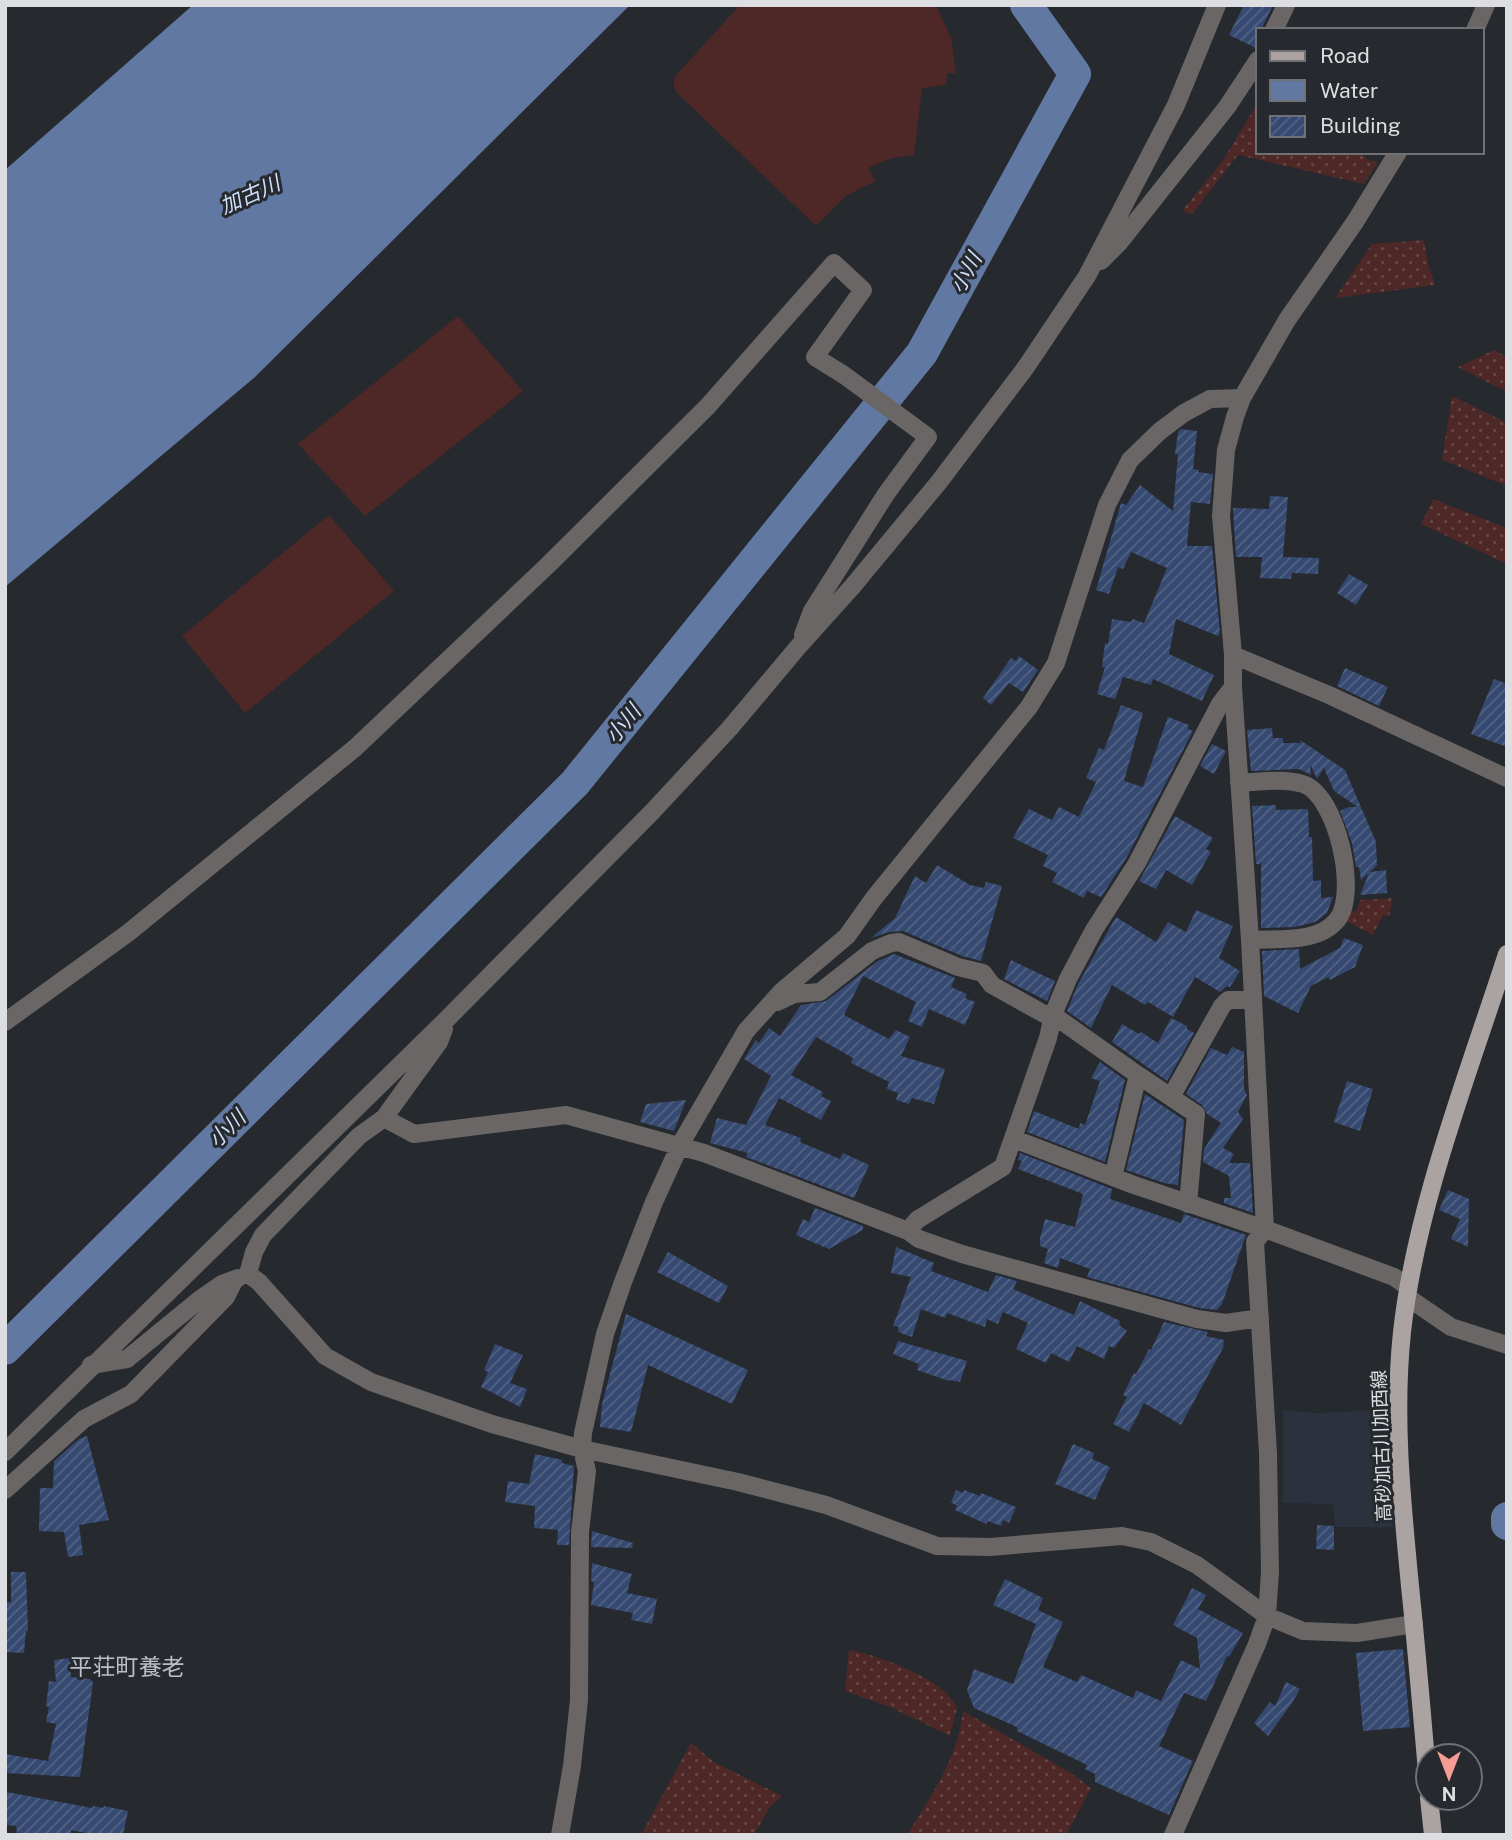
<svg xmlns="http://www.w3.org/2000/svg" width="1512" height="1840" font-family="'Public Sans','Noto Sans JP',sans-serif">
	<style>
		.built { fill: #2c323d }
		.grass { fill: url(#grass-dots) }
		.pitch { fill: #4d2826 }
		.water { fill: #6178a3 }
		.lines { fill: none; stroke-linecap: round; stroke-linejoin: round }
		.river { stroke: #6178a3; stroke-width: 32 }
		.building { fill: url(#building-hatch) }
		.minor { stroke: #6a6665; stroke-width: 18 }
		.major { stroke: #aba3a2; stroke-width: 18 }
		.labels { text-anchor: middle; stroke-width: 6; stroke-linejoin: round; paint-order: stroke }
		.street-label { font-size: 19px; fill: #dcdee1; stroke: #26292e }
		.water-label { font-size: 21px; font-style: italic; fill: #d0dffa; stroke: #26292e }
		.quarter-label { font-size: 23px; fill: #babec6; stroke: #26292e }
	</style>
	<defs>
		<pattern id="grass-dots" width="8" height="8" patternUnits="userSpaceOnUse" patternTransform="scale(1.75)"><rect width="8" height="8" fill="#4d2826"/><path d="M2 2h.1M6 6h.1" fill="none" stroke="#664745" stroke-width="1.8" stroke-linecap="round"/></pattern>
		<pattern id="building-hatch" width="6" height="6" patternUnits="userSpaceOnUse" patternTransform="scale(1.75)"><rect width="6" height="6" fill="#354971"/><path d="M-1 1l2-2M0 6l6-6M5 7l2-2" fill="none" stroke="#526385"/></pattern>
	</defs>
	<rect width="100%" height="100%" fill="#26292e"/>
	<path class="built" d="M 1283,1410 L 1315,1413 L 1383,1410 L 1384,1458 L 1393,1527 L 1335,1527 L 1333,1504 L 1283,1503 Z"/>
	<path class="grass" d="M 1258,102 L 1258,152 L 1361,153 L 1368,160 L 1378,162 L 1364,184 L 1238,155 L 1192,214 L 1182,211 L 1224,159 Z
		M 1424,240 L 1428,263 L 1435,285 L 1335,298 L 1372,244 Z
		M 1494,350 L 1507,357 L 1507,392 L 1458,367 Z
		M 1452,396 L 1507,423 L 1507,486 L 1442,460 Z
		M 1433,499 L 1507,528 L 1507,564 L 1421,524 Z
		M 1393,898 L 1389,916 L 1383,915 L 1373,935 L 1344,920 L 1349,910 L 1356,912 L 1360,900 Z
		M 849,1650 C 876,1654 947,1680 957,1708 L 950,1736 L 892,1708 L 845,1691 Z
		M 963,1711 L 1071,1773 L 1091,1788 L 1066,1835 L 907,1835 C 931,1796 958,1758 963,1711 Z
		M 691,1743 L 714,1762 L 782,1796 L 770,1807 L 754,1835 L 641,1835 Z"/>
	<path class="pitch" d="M 740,5 L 936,5 L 951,38 L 956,73 L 947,73 L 946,85 L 922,88 L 914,155 L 892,158 L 868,168 L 875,181 L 846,196 L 816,226 L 676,92 C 673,84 672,80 678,73 Z
		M 458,316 L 523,391 L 365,516 L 298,444 Z
		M 329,515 L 394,591 L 245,713 L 182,636 Z"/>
	<path class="water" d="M 193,5 L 630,5 L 255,377 L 5,587 L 5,170 Z"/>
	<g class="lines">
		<path class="river" d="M 5,1349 L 575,783 L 922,353 L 1075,74 L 1026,5
			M 1507,1518 L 1507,1524"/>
	</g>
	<path class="building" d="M 1244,5 L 1273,5 L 1261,30 L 1258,30 L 1258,49 L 1229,35 Z
		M 1181,429 L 1197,431 L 1193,469 L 1199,470 L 1198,472 L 1213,474 L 1210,504 L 1191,502 L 1187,546 L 1212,546 L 1220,633 L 1218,636 L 1176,619 L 1169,654 L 1214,675 L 1202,701 L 1153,679 L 1151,685 L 1123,677 L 1115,699 L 1097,694 L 1105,667 L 1102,667 L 1105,643 L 1108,644 L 1112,619 L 1131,622 L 1133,619 L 1144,623 L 1167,568 L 1131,552 L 1123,569 L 1118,567 L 1109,594 L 1096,590 L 1121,503 L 1126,505 L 1140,485 L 1173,511 L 1178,454 L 1175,454 L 1178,432 Z
		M 1270,496 L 1288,497 L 1283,557 L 1319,558 L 1318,574 L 1292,573 L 1291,579 L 1260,578 L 1262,557 L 1236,557 L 1233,508 L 1269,509 Z
		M 1349,574 L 1368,585 L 1356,605 L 1337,593 Z
		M 1019,656 L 1038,670 L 1023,692 L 1009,683 L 991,705 L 983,698 L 1011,658 L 1016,661 Z
		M 1345,668 L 1388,687 L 1379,706 L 1337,686 Z
		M 1494,679 L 1507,684 L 1507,747 L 1471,734 Z
		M 1121,705 L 1143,713 L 1124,781 L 1143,787 L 1168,717 L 1189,725 L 1188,729 L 1193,731 L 1127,857 L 1101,897 L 1087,891 L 1084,898 L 1052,882 L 1057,873 L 1043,866 L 1048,855 L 1013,838 L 1029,809 L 1052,820 L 1059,807 L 1079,817 L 1096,782 L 1086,778 L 1099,748 L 1104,750 Z
		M 1272,728 L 1273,738 L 1283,738 L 1283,743 L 1301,743 L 1300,740 L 1345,770 L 1376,842 L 1377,865 L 1370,872 L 1386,870 L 1387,893 L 1360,895 L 1369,873 L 1361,880 L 1359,867 L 1356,867 L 1352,843 L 1340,811 L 1349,807 L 1358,807 L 1334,791 L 1324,768 L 1317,779 L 1310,764 L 1311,775 L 1299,769 L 1251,771 L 1247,730 Z
		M 1212,744 L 1226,751 L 1214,774 L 1200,766 Z
		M 1276,805 L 1276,810 L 1308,809 L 1309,837 L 1312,837 L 1313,881 L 1321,880 L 1321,898 L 1333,897 L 1327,913 L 1315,922 L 1295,927 L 1261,928 L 1261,861 L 1260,864 L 1256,864 L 1252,806 Z
		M 1175,816 L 1213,838 L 1206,849 L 1211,852 L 1192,885 L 1166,870 L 1156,889 L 1139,881 Z
		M 937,865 L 970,885 L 984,888 L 986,882 L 1002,886 L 981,961 L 962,956 L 903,931 L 889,932 L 871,938 L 895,918 L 915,876 L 926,883 Z
		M 1196,910 L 1233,926 L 1219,958 L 1240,971 L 1230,987 L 1227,986 L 1220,992 L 1195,977 L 1173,1017 L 1148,1002 L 1145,1005 L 1112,985 L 1091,1028 L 1067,1011 L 1078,984 L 1116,917 L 1156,942 L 1168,922 L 1186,932 Z
		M 1344,938 L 1363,945 L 1355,967 L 1330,980 L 1328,977 L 1311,986 L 1298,1013 L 1264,996 L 1262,951 L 1299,949 L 1300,969 L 1340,948 Z
		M 894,954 L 955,978 L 951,987 L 967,994 L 965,998 L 975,1002 L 965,1025 L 929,1009 L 922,1027 L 908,1021 L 916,1002 L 863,976 L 844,1015 L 889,1039 L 896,1030 L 910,1037 L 901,1056 L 945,1069 L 934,1104 L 912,1098 L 909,1104 L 896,1100 L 898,1093 L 887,1089 L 889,1082 L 851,1063 L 853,1058 L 816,1037 L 791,1075 L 823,1092 L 821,1096 L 831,1101 L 821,1120 L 779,1098 L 765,1125 L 801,1138 L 800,1142 L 840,1159 L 843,1153 L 869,1165 L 854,1198 L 746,1157 L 748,1153 L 710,1143 L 717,1118 L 746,1125 L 771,1076 L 744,1059 L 756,1040 L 759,1043 L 769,1028 L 780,1036 L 801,1005 L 826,1001 L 878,961 Z
		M 1011,960 L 1055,981 L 1047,1001 L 1004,979 Z
		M 1171,1018 L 1187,1026 L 1187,1029 L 1194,1033 L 1167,1081 L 1112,1042 L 1122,1024 L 1139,1034 L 1141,1032 L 1158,1043 Z
		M 1232,1047 L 1244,1052 L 1244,1089 L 1247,1095 L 1238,1112 L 1243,1119 L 1223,1148 L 1234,1154 L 1229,1163 L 1250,1163 L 1253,1213 L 1224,1203 L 1224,1198 L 1231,1198 L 1229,1176 L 1203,1162 L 1204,1149 L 1221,1123 L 1207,1114 L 1202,1105 L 1186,1094 L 1211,1048 L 1227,1055 Z
		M 1100,1062 L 1125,1080 L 1105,1162 L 1027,1132 L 1034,1111 L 1079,1129 L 1080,1123 L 1085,1125 L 1100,1081 L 1091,1078 Z
		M 1347,1081 L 1373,1089 L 1360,1131 L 1334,1122 Z
		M 1145,1094 L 1184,1120 L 1178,1185 L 1164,1183 L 1126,1170 Z
		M 686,1100 L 674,1131 L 640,1122 L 646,1104 Z
		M 1020,1153 L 1112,1189 L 1110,1199 L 1181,1223 L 1184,1214 L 1246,1235 L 1222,1304 L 1217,1310 L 1199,1308 L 1087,1277 L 1090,1269 L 1060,1258 L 1058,1268 L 1044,1263 L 1048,1249 L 1040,1246 L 1040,1238 L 1045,1219 L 1075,1227 L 1083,1194 L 1018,1169 L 1022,1161 L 1018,1160 Z
		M 1448,1190 L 1469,1199 L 1468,1247 L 1451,1239 L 1460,1219 L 1439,1210 Z
		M 815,1208 L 863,1226 L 863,1230 L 829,1249 L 796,1235 L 803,1219 L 809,1222 Z
		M 896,1247 L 934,1263 L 931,1271 L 988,1292 L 996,1275 L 1017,1281 L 1013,1289 L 1074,1315 L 1080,1301 L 1120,1321 L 1119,1325 L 1127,1331 L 1114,1348 L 1109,1346 L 1104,1359 L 1077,1346 L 1069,1362 L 1051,1353 L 1046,1363 L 1016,1349 L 1028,1323 L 1003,1312 L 998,1324 L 987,1319 L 985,1327 L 947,1313 L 945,1318 L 921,1309 L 912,1337 L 898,1332 L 899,1327 L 893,1326 L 911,1277 L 891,1273 Z
		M 668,1252 L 728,1286 L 719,1303 L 657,1272 Z
		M 626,1314 L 748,1370 L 732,1404 L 648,1365 L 631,1432 L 600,1427 L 602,1404 Z
		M 1164,1322 L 1208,1332 L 1206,1336 L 1224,1340 L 1223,1348 L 1181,1425 L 1144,1403 L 1129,1432 L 1113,1424 L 1127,1397 L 1123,1395 L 1134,1373 L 1136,1374 L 1149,1349 L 1151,1350 Z
		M 898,1341 L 967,1361 L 960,1382 L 950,1380 L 949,1381 L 917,1370 L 919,1364 L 893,1354 Z
		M 495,1344 L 523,1355 L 510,1383 L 527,1389 L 520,1407 L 481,1387 L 488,1372 L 484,1370 Z
		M 87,1436 L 109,1520 L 79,1525 L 83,1555 L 68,1557 L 64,1532 L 39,1531 L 40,1488 L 53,1488 L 54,1461 L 79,1439 Z
		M 1073,1444 L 1094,1453 L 1092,1459 L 1110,1467 L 1095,1500 L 1055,1484 Z
		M 535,1454 L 562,1460 L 562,1463 L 574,1466 L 569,1545 L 557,1545 L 558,1530 L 534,1528 L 535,1506 L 505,1502 L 508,1481 L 529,1484 Z
		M 956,1490 L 963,1493 L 964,1490 L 980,1496 L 981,1493 L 1016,1507 L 1009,1523 L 1003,1520 L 1001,1526 L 988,1521 L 986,1524 L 955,1510 L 957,1506 L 951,1502 Z
		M 1317,1525 L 1334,1526 L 1334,1550 L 1316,1549 Z
		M 592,1531 L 633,1543 L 632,1548 L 591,1547 Z
		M 592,1563 L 632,1574 L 627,1593 L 657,1599 L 652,1624 L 631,1620 L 633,1613 L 591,1605 L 594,1582 L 591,1581 Z
		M 11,1572 L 26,1572 L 28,1631 L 26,1631 L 24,1653 L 5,1652 L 5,1602 L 11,1602 Z
		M 1005,1579 L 1043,1598 L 1038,1610 L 1063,1622 L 1043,1667 L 1077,1682 L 1081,1675 L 1133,1698 L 1136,1690 L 1161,1701 L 1181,1660 L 1200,1669 L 1197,1638 L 1173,1625 L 1192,1588 L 1206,1595 L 1198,1609 L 1243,1633 L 1229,1657 L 1227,1656 L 1206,1701 L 1184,1693 L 1159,1746 L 1193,1761 L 1169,1815 L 1095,1782 L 1095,1774 L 1085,1769 L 1087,1765 L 1017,1731 L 1017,1727 L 974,1708 L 967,1690 L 974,1669 L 1013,1684 L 1036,1624 L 993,1605 Z
		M 1403,1649 L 1410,1727 L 1363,1731 L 1356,1653 Z
		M 70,1658 L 71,1677 L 90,1679 L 93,1683 L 80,1777 L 5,1773 L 5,1754 L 48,1761 L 56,1724 L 46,1722 L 49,1707 L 46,1706 L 49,1681 L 56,1682 L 54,1660 Z
		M 1286,1682 L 1300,1689 L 1292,1703 L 1268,1736 L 1254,1723 L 1270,1702 L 1275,1706 Z
		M 7,1792 L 92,1808 L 93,1806 L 103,1808 L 104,1806 L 128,1811 L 123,1835 L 96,1835 L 71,1830 L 71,1835 L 17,1833 L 16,1826 L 6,1825 Z"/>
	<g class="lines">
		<path class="minor" d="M 1274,30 L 1286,5
			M 1475,30 L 1486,5
			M 1101,261 L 1119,243 L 1227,107 L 1258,60
			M 1233,655 L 1329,695 L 1507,778
			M 1239,783 C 1259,782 1283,778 1303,784 C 1337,795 1359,894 1337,920 C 1318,944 1276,938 1250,940
			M 777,1002 L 794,994 L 820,992 L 872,951 L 891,943 L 899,942 L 958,967 L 983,973 L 992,985 L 1046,1015 L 1053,1015 L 1138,1075
			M 5,1022 L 128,933 L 355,748 L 547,566 L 708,406 L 834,263 L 863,290 L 815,357 L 844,375 L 928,437 L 886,494 L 812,611 L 803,635
			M 1171,1097 L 1222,1006 L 1228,1000 L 1251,1000
			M 384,1118 L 414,1134 L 566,1115 L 704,1153 L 908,1231 L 919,1239 L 962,1254 L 1197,1319 L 1226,1323 L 1260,1318
			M 1014,1139 L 1134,1185 L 1265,1229 L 1394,1277 L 1408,1287
			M 1113,1177 L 1138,1075 L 1196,1114 L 1188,1204
			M 908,1231 L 917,1220 L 1003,1167 L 1048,1038 L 1053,1015 L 1068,979 L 1094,930 L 1137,863 L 1220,704 L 1233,687
			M 248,1274 L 259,1282 L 325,1356 L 371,1382 L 492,1424 L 582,1449 L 738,1482 L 826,1505 L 937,1546 L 990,1547 L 1122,1536 L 1151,1542 L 1197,1565 L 1267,1616 L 1303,1631 L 1357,1633 L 1414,1624
			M 248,1274 L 254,1252 L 263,1235 L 359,1136 L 384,1118 L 439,1042 L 444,1029
			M 1407,1297 L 1451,1327 L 1507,1345
			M 91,1365 L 127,1359 L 199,1300 L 222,1284 L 238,1278
			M 5,1452 L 448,1018 L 652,812 L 730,728 L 798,647 L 852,587 L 939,482 L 1026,367 L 1087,276 L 1176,105 L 1217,5
			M 5,1490 L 84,1419 L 131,1394 L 226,1297 L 235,1279
			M 560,1835 L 572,1766 L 579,1700 L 580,1532 L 587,1471 L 582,1449 L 583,1433 L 605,1334 L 623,1282 L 654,1202 L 680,1145 L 746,1031 L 782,991 L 847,936 L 874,898 L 1029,707 L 1056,663 L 1107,505 L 1130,460 L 1160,431 L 1184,413 L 1210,399 L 1242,398
			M 1173,1835 L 1257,1644 L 1267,1616 L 1270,1572 L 1268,1453 L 1255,1242 L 1265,1229 L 1250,940 L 1233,687 L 1233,655 L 1221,516 L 1226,450 L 1235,417 L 1242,398 L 1287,320 L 1355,222 L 1398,152"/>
		<path class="major" d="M 1428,1782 C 1422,1717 1417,1652 1410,1586 C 1402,1502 1393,1417 1402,1332 C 1416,1206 1468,1075 1507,954
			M 1429,1798 L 1433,1835"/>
	</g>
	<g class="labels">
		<g class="street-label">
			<text transform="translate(1381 1446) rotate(-92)" y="7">高砂加古川加西線</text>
		</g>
		<g class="water-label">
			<text transform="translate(250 195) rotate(-24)" y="7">加古川</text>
			<text transform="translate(966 273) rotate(-61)" y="7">小川</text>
			<text transform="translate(623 724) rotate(-51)" y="7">小川</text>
			<text transform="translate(227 1129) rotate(-45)" y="7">小川</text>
		</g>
		<g class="quarter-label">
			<text x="127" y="1675">平荘町養老</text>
		</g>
	</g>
	<rect width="1512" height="1840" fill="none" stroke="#dcdee1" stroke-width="14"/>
	<rect x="1256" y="28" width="228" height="126" fill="#26292e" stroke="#6f7176" stroke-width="2"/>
	<rect x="1270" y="51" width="35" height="10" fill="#aba3a2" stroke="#6f7176" stroke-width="2"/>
	<text x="1320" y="63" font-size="21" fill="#dcdee1">Road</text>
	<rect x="1270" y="80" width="35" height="21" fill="#6178a3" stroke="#6f7176" stroke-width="2"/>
	<text x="1320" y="98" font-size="21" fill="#dcdee1">Water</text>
	<rect x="1270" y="116" width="35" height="21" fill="url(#building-hatch)" stroke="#6f7176" stroke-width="2"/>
	<text x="1320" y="133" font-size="21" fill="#dcdee1">Building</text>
	<g transform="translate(1449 1777) rotate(180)"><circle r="33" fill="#26292e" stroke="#6f7176" stroke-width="2"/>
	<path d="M0-5L12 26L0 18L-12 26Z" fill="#f59c96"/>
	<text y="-10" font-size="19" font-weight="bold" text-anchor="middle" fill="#dcdee1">N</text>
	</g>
</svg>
